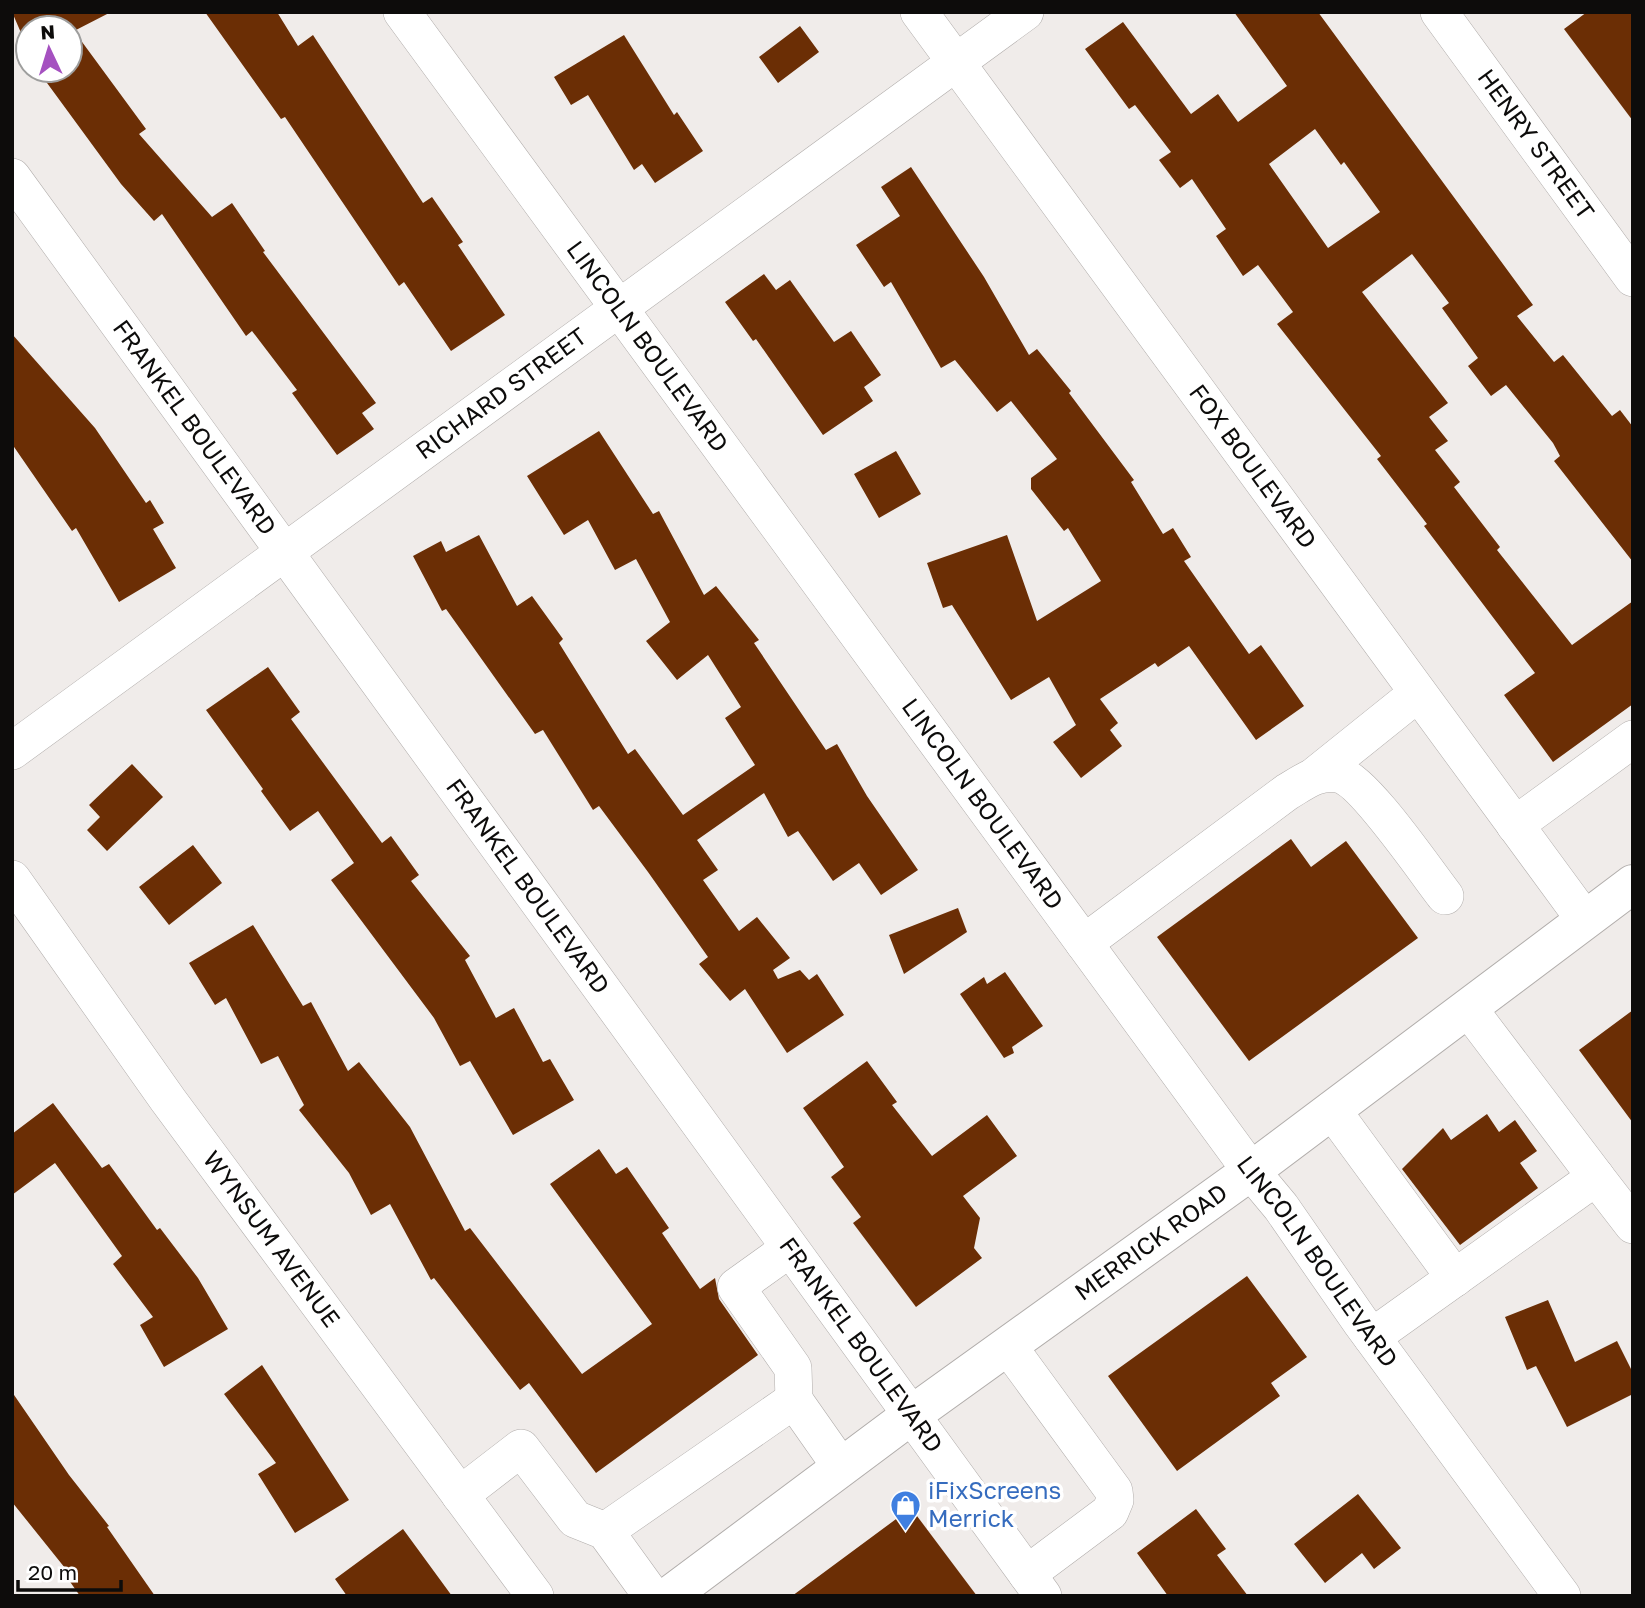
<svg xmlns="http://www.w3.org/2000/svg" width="1645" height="1608" font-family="'Golos Text',sans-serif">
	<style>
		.building { fill: #6b2e05; fill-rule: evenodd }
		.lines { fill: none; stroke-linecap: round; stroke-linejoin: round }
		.minor-casing { stroke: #b1adab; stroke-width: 38 }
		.major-casing { stroke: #b1adab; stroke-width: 40 }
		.minor { stroke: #fff; stroke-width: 37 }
		.major { stroke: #fff; stroke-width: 38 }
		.labels { text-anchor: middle; stroke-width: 7; stroke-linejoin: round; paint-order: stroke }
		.street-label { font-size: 24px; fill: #0d0c0b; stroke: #fff }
		.shop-label { font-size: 24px; fill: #366cbe; stroke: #fff; text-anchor: start }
	</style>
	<rect width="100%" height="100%" fill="#f0ecea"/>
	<path class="building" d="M 12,12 L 111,12 L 74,31 L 146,129 L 139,134 L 212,217 L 232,203 L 265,251 L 263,252 L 376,403 L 362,413 L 374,429 L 337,455 L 292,393 L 297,390 L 252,331 L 246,336 L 162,214 L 154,221 L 121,184 L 39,72 L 70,70 L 70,28 L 28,28 L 28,49 Z
		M 205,12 L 277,12 L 298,46 L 313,35 L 423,203 L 432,197 L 463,242 L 458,245 L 505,315 L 451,351 L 404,282 L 399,286 L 285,117 L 281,119 Z
		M 1234,12 L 1318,12 L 1533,305 L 1517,316 L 1554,362 L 1563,355 L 1612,416 L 1620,410 L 1633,427 L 1633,562 L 1554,461 L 1560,456 L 1553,443 L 1506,385 L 1491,396 L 1468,366 L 1478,358 L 1442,308 L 1449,303 L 1412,254 L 1362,292 L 1448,403 L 1429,417 L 1448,441 L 1435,450 L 1460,482 L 1454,487 L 1500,547 L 1497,550 L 1572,645 L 1633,601 L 1633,704 L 1553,762 L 1504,695 L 1535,673 L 1424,526 L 1427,524 L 1377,459 L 1381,456 L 1277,324 L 1293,312 L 1258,265 L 1243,276 L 1216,236 L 1226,229 L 1192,179 L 1180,188 L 1159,160 L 1171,152 L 1135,105 L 1129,109 L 1085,49 L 1123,22 L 1191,114 L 1218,94 L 1238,122 L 1287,86 ZM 1315,129 L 1341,165 L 1344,162 L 1380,212 L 1328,248 L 1269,164 Z
		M 1587,12 L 1633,12 L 1633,121 L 1564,29 Z
		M 800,26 L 819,52 L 778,83 L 759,57 Z
		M 624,35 L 674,115 L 677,112 L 703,151 L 655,183 L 642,164 L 634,170 L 588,95 L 571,105 L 554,77 Z
		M 911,167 L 984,277 L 1029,355 L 1037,349 L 1071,391 L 1069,393 L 1134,480 L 1131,482 L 1163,534 L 1173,528 L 1191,557 L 1184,561 L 1249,654 L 1261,645 L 1304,706 L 1256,740 L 1189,646 L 1158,667 L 1155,663 L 1100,699 L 1118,723 L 1110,730 L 1122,746 L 1081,778 L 1053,742 L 1076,725 L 1049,677 L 1011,700 L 952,605 L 943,608 L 927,563 L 1007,535 L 1037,621 L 1101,581 L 1068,528 L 1064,531 L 1031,489 L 1031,478 L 1057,459 L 1011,401 L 997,412 L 955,360 L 941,368 L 891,282 L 884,287 L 856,245 L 900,216 L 881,187 Z
		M 764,274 L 776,290 L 790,280 L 834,342 L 851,331 L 881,375 L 864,387 L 873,401 L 823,435 L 756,339 L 753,341 L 725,302 Z
		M 12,334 L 95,428 L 146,503 L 150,500 L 164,523 L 153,529 L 176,568 L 119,602 L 76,528 L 72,531 L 12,444 Z
		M 599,431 L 653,514 L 659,511 L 704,595 L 716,586 L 759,640 L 754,643 L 826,750 L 837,744 L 867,796 L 918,870 L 881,895 L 859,863 L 833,881 L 798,831 L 788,837 L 764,793 L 697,840 L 718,870 L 703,880 L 739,931 L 757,917 L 790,958 L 773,970 L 778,979 L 800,970 L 809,980 L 817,974 L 844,1015 L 787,1053 L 745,989 L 730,1001 L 699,964 L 708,957 L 648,872 L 599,806 L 593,810 L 543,730 L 535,734 L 446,609 L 442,611 L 413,556 L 441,541 L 446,552 L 479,535 L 517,606 L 532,596 L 563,639 L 559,643 L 628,754 L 635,749 L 683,815 L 755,765 L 725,718 L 741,707 L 708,655 L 677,680 L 646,641 L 670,622 L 636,559 L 615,570 L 588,520 L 564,535 L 527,476 Z
		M 896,451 L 921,494 L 879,518 L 854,474 Z
		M 268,667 L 300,712 L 291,719 L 382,843 L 391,836 L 419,875 L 411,881 L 470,956 L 465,960 L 496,1018 L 514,1008 L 543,1062 L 550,1059 L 574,1100 L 513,1135 L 470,1061 L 460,1066 L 434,1018 L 331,880 L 354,863 L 318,811 L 290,831 L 261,791 L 263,789 L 206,710 Z
		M 132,764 L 163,797 L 107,851 L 87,830 L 100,817 L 89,805 Z
		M 1291,839 L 1311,867 L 1346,841 L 1418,938 L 1249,1061 L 1157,937 Z
		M 193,845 L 222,883 L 169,925 L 139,887 Z
		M 958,908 L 967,932 L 904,974 L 889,935 Z
		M 253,925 L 303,1006 L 311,1002 L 348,1071 L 359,1062 L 410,1127 L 465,1231 L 470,1228 L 582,1374 L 652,1324 L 550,1184 L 599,1149 L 616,1174 L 627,1167 L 669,1228 L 662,1233 L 700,1289 L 715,1278 L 719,1299 L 758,1355 L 596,1473 L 529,1383 L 520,1390 L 434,1278 L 431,1280 L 390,1204 L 371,1215 L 349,1173 L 299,1110 L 304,1105 L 278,1056 L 261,1064 L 226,998 L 215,1005 L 189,963 Z
		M 1005,972 L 1043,1026 L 1012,1047 L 1014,1053 L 1004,1058 L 960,994 L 984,977 L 987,984 Z
		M 1633,1010 L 1633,1123 L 1579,1050 Z
		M 867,1061 L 897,1102 L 892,1105 L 932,1156 L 987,1115 L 1017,1156 L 963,1196 L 980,1218 L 974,1248 L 982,1258 L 916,1307 L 853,1223 L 861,1217 L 831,1177 L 844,1167 L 803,1108 Z
		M 53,1103 L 102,1168 L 109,1164 L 157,1230 L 160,1228 L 198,1278 L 228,1329 L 164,1367 L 140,1325 L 153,1317 L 113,1264 L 122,1256 L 55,1163 L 12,1195 L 12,1134 Z
		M 1487,1114 L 1499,1132 L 1515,1120 L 1537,1151 L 1520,1163 L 1538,1188 L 1460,1245 L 1402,1169 L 1443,1128 L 1451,1140 Z
		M 1247,1276 L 1307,1357 L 1271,1383 L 1280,1396 L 1177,1471 L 1108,1376 Z
		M 1548,1300 L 1575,1362 L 1617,1341 L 1633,1373 L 1633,1394 L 1567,1427 L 1536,1366 L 1527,1370 L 1505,1317 Z
		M 262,1365 L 349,1500 L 295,1533 L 258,1474 L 276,1463 L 224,1394 Z
		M 12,1392 L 69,1475 L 109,1526 L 107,1527 L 155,1596 L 80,1596 L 66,1576 L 69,1573 L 12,1502 Z
		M 1358,1494 L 1401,1548 L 1374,1569 L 1362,1553 L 1325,1583 L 1294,1544 Z
		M 911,1508 L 977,1596 L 792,1596 Z
		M 1196,1509 L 1226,1549 L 1217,1555 L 1248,1596 L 1168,1596 L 1137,1553 Z
		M 403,1529 L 452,1596 L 347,1596 L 335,1579 Z"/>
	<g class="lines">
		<defs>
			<g id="minor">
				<path id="s1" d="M 402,12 L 1251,1171 L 1281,1207 L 1360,1321 L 1562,1596"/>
				<path id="s2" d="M 919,12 L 1585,920"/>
				<path id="s3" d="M 1439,12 L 1633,278"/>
				<path id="s4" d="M 12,177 L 1043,1596"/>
				<path id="s5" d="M 12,751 L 1025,12"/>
				<path d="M 1317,774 L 1418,693"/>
				<path d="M 1515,825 L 1633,739"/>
				<path id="s6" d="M 12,879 L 168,1100 L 535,1596"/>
				<path d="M 1084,943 L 1287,792 C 1304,782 1317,771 1337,774 C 1363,778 1426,872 1445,896"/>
				<path d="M 1468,1008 L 1596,1177"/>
				<path d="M 1332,1110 L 1455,1278"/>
				<path d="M 789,1249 L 736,1287 L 793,1368 L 794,1400"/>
				<path d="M 1372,1337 L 1596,1177 L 1633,1225"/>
				<path d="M 1008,1346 L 1114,1491 L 1115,1500 L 1110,1512 L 1027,1574"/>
				<path d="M 460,1495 L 521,1448 L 575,1519 L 605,1531 L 652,1596"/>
				<path d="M 605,1531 L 794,1400 L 841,1467"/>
			</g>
			<g id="major">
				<path id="s7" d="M 669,1596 L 910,1416 L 1251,1171 L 1633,884"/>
			</g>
		</defs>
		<use href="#minor" class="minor-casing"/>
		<use href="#major" class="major-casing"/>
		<use href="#minor" class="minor"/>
		<use href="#major" class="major"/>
	</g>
	<defs>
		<symbol id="shop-pin" viewBox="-11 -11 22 30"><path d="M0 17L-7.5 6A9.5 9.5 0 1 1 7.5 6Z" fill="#3f7fe0" stroke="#fff"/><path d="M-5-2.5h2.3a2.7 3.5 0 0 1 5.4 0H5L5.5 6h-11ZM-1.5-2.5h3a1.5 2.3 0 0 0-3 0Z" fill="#fff"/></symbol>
	</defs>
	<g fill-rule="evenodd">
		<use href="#shop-pin" x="888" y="1488" width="35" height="47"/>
	</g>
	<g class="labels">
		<g class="street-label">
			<text dy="8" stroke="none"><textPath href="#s3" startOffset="164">HENRY STREET</textPath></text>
			<text dy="8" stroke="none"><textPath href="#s1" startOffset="415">LINCOLN BOULEVARD</textPath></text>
			<text dy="8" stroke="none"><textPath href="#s5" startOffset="606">RICHARD STREET</textPath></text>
			<text dy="8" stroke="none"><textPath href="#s4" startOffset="310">FRANKEL BOULEVARD</textPath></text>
			<text dy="8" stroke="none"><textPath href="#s2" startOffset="564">FOX BOULEVARD</textPath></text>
			<text dy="8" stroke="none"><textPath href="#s1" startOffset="982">LINCOLN BOULEVARD</textPath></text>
			<text dy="8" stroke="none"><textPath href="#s4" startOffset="877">FRANKEL BOULEVARD</textPath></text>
			<text dy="8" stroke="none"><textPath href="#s6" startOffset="444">WYNSUM AVENUE</textPath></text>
			<text dy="8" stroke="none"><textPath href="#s7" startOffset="598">MERRICK ROAD</textPath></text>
			<text dy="8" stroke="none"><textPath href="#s1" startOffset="1549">LINCOLN BOULEVARD</textPath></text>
			<text dy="8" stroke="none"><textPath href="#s4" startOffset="1444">FRANKEL BOULEVARD</textPath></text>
		</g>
		<g class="shop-label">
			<text x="928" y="1499">iFixScreens<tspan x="928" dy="28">Merrick</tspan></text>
		</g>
	</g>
	<rect width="1645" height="1608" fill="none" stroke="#0d0c0b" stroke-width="28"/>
	<g transform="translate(49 49) rotate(356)"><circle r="33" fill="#ffffff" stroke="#9e9e9d" stroke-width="2"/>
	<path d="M0-5L12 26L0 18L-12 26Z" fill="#a551c0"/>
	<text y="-10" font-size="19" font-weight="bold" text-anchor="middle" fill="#0d0c0b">N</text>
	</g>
	<path d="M18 1580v10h103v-10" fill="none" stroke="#0d0c0b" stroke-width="3.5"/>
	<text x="28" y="1580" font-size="21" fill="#0d0c0b" stroke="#ffffff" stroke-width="5" paint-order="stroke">20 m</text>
</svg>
